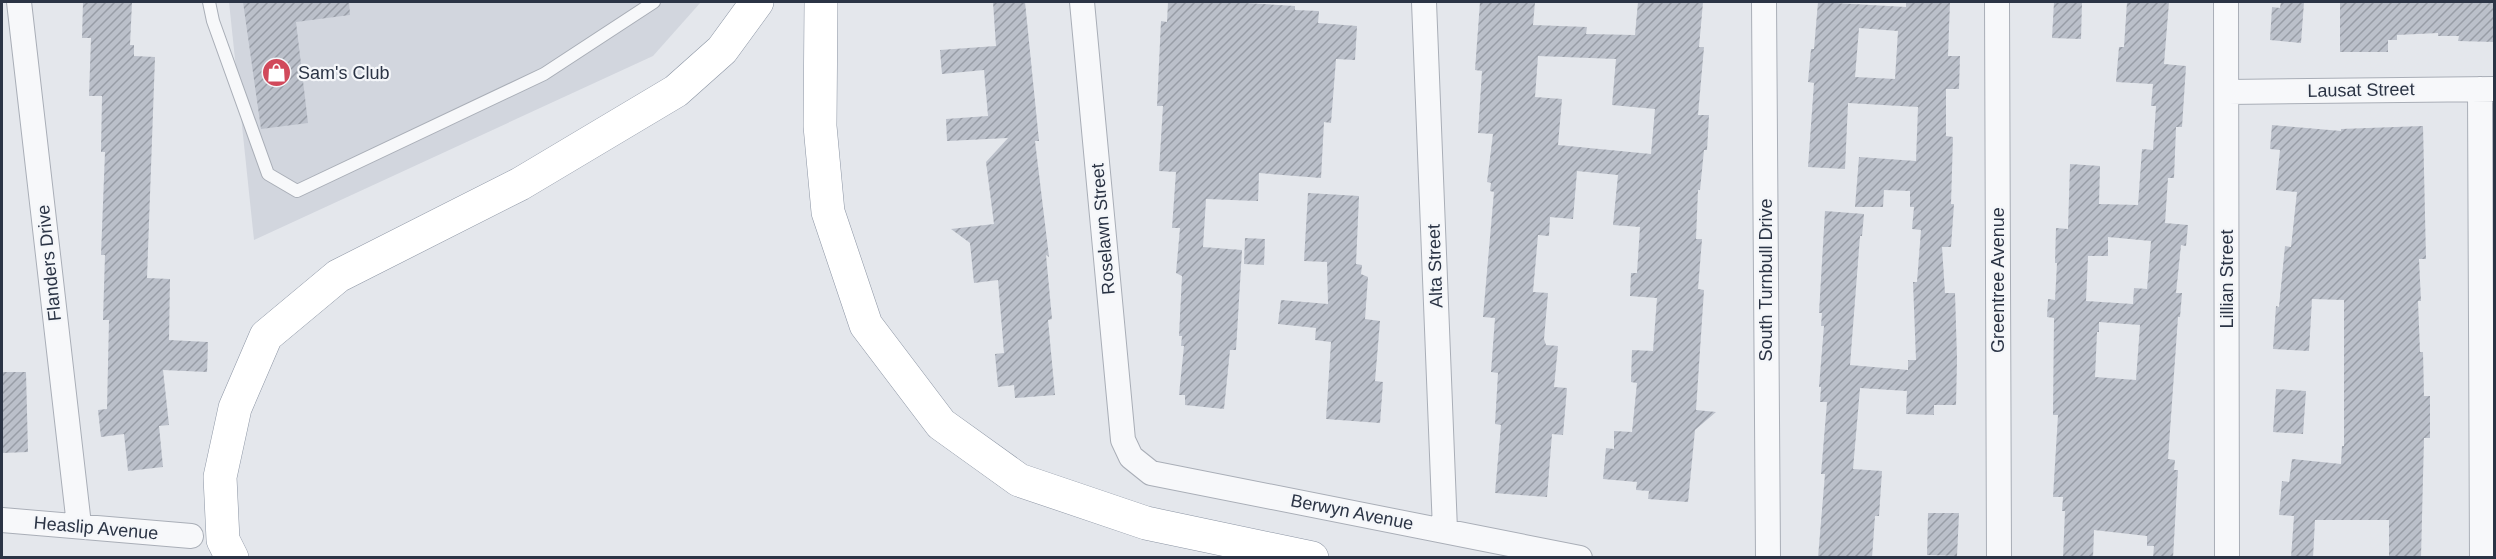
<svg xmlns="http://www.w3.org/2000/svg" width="2496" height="559" font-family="Helvetica,sans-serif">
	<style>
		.built { fill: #d2d6de }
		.building { fill: url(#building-hatch); fill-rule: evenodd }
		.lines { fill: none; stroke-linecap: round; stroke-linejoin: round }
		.service-casing { stroke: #a9aeb7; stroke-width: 14 }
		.minor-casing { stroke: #a9aeb7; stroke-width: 26 }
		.motorway-casing { stroke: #8b94a3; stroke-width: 34 }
		.service { stroke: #f7f8fa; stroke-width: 12 }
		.minor { stroke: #f7f8fa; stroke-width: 24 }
		.motorway { stroke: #fff; stroke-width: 33 }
		.labels { text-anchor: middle; stroke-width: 4.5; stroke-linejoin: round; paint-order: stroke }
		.poi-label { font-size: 18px; fill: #2b3445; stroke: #f4f6f9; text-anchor: start }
		.street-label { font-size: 18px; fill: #2b3445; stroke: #f4f6f9 }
	</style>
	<defs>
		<pattern id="building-hatch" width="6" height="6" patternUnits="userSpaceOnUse" patternTransform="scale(1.5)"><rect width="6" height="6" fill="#bbc0ca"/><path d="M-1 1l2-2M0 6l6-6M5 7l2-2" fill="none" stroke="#989da6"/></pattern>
	</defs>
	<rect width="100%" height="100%" fill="#e4e7ec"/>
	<path class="built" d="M 229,2 L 701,2 L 653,56 L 254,240 Z"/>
	<path class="building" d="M 83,2 L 132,2 L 130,45 L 134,45 L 134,56 L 155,57 L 147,278 L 170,279 L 169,340 L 208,342 L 207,372 L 163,370 L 169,425 L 159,426 L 163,467 L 128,471 L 124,434 L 101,437 L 98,410 L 107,409 L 109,320 L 103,320 L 105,255 L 101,255 L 105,152 L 101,152 L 102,96 L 89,96 L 91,38 L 82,38 Z
		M 243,2 L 349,2 L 350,15 L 296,22 L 308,123 L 261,129 Z
		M 993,2 L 1025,2 L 1039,141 L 1035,141 L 1049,257 L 1046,255 L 1052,319 L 1048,320 L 1055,395 L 1015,398 L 1014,385 L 998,387 L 995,354 L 1004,353 L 998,280 L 974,283 L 970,243 L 951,229 L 994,224 L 986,162 L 1008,138 L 947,141 L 946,119 L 988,116 L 984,70 L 942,74 L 940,50 L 996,46 Z
		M 1168,2 L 1246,2 L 1246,3 L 1295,6 L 1295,10 L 1319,11 L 1318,23 L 1357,26 L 1355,60 L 1336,59 L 1331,123 L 1324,122 L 1321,178 L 1259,173 L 1258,201 L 1206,199 L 1203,247 L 1242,250 L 1236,350 L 1230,350 L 1224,409 L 1185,405 L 1185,395 L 1179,395 L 1184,346 L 1181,346 L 1182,336 L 1179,336 L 1182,276 L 1176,273 L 1180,228 L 1172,228 L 1176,172 L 1159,171 L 1163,106 L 1157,106 L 1161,21 L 1167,22 Z
		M 1480,2 L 1535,2 L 1533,25 L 1587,27 L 1586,34 L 1635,35 L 1638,2 L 1703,2 L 1699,47 L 1704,47 L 1698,115 L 1709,115 L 1707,150 L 1704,150 L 1700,190 L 1698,190 L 1696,239 L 1702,239 L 1698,289 L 1704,290 L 1696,410 L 1716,412 L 1695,430 L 1688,502 L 1648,499 L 1649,491 L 1636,490 L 1637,482 L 1603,479 L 1606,448 L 1614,449 L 1614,431 L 1632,432 L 1637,383 L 1631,382 L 1632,350 L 1653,351 L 1657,298 L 1630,296 L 1631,273 L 1637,273 L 1640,227 L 1613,225 L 1618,175 L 1577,171 L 1573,219 L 1550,217 L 1549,236 L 1538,235 L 1533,292 L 1548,293 L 1544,339 L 1546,345 L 1558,346 L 1554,387 L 1567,388 L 1563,435 L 1552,434 L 1547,497 L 1495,493 L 1501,425 L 1495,424 L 1498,373 L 1491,372 L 1495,318 L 1483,317 L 1494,192 L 1490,191 L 1491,183 L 1487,182 L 1493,134 L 1478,133 L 1482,71 L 1475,70 ZM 1538,56 L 1616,59 L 1612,105 L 1655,109 L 1651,154 L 1558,145 L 1562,99 L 1535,97 Z
		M 1818,2 L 1906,7 L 1906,2 L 1950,2 L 1948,56 L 1960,56 L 1959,89 L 1946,89 L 1946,136 L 1953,137 L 1951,204 L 1954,204 L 1951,247 L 1942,247 L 1945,293 L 1955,293 L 1957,359 L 1956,405 L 1934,405 L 1934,415 L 1906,414 L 1907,391 L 1860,388 L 1853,469 L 1882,471 L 1879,516 L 1875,516 L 1872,558 L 1818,558 L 1825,474 L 1821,474 L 1827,402 L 1820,402 L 1821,387 L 1819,387 L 1824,326 L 1821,326 L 1822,313 L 1819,313 L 1825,211 L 1864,214 L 1862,236 L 1860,236 L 1850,365 L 1908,370 L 1908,360 L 1916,360 L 1913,282 L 1917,282 L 1921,230 L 1912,229 L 1914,207 L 1910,207 L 1910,191 L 1884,190 L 1883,207 L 1855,207 L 1859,157 L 1916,161 L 1918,107 L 1848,103 L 1845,169 L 1808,167 L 1814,83 L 1808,82 L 1811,49 L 1814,49 ZM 1859,28 L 1898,31 L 1895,79 L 1855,77 Z
		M 2054,2 L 2082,2 L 2081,39 L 2052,38 Z
		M 2127,2 L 2169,2 L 2164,64 L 2186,66 L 2182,127 L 2176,127 L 2174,178 L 2168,178 L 2165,223 L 2188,225 L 2186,246 L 2181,245 L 2176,293 L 2182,293 L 2180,317 L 2178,317 L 2168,459 L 2175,460 L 2174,470 L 2178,470 L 2173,558 L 2153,558 L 2154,546 L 2147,546 L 2147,536 L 2094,530 L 2093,558 L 2063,558 L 2065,511 L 2062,511 L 2063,497 L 2053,497 L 2058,415 L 2053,415 L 2054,318 L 2047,317 L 2048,299 L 2055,300 L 2057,263 L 2055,263 L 2056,228 L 2068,229 L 2070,164 L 2100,166 L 2099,204 L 2138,205 L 2142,149 L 2153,150 L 2156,106 L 2151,106 L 2153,84 L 2116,82 L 2119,47 L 2124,47 ZM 2108,237 L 2151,241 L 2147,289 L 2134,288 L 2133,304 L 2086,301 L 2088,256 L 2108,256 ZM 2099,322 L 2140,325 L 2136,380 L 2095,377 L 2097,332 L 2099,332 Z
		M 2281,2 L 2304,2 L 2301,43 L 2270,40 L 2272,7 L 2280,8 Z
		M 2407,2 L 2494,2 L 2494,42 L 2458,41 L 2459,36 L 2438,36 L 2438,33 L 2397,35 L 2397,40 L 2388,40 L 2388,52 L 2340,52 L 2340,3 Z
		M 2272,125 L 2341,131 L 2341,129 L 2423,126 L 2426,259 L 2419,259 L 2421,301 L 2418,301 L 2420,352 L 2423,352 L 2424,396 L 2430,396 L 2430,438 L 2424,438 L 2421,558 L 2389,558 L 2389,520 L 2315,520 L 2313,558 L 2291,558 L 2294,516 L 2279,515 L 2282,481 L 2289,482 L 2292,459 L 2341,464 L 2342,446 L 2344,446 L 2344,300 L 2312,299 L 2309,351 L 2273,349 L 2276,306 L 2279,307 L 2285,246 L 2291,247 L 2297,192 L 2276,190 L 2280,150 L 2270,149 Z
		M 1308,193 L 1359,196 L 1356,264 L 1362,265 L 1361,274 L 1368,277 L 1365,319 L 1380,321 L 1375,381 L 1383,382 L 1380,423 L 1326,419 L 1331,342 L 1315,340 L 1316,328 L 1278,324 L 1281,300 L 1328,304 L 1327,262 L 1304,261 Z
		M 1245,238 L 1265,239 L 1264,265 L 1244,264 Z
		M 2,372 L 26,372 L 28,452 L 2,453 Z
		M 2276,389 L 2306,391 L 2303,434 L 2273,432 Z
		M 1928,513 L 1959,513 L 1957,556 L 1927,555 Z"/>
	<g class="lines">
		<defs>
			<path id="service" d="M 209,2 L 213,21 L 268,174 L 297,191 L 544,74 L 654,2"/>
			<path id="minor" d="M 19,2 L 79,525
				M 1082,2 L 1123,440 L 1131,457 L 1151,473 L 1580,558
				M 1424,2 L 1445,530
				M 1764,2 L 1768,558
				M 1997,2 L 1999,558
				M 2226,2 L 2227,558
				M 2480,89 L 2482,558
				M 2228,92 L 2494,89
				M 2,520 L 191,536"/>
			<path id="motorway" d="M 821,2 L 820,126 L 828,212 L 866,325 L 941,424 L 1019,480 L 1146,523 L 1312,558
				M 232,558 L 223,540 L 220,477 L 235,408 L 266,336 L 338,276 L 520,184 L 676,91 L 722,50 L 757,2"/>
		</defs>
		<use href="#service" class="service-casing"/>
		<use href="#minor" class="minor-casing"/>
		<use href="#motorway" class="motorway-casing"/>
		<use href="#service" class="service"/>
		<use href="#minor" class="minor"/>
		<use href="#motorway" class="motorway"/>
	</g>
	<defs>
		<symbol id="shop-disc" viewBox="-11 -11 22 22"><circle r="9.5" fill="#d1495b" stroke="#f4f6f9"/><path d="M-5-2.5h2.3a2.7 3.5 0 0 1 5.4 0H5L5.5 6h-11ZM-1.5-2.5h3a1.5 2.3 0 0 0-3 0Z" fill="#fff"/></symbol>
	</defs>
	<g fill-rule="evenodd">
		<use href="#shop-disc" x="260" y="56" width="33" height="33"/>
	</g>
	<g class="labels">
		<g class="poi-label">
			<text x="298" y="79">Sam's Club</text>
		</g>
		<g class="street-label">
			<text transform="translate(2361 90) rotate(-1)" y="6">Lausat Street</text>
			<text transform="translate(1103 229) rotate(-95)" y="6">Roselawn Street</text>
			<text transform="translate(49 263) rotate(-96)" y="6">Flanders Drive</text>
			<text transform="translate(1435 266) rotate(-92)" y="6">Alta Street</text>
			<text transform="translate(2227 279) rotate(-90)" y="6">Lillian Street</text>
			<text transform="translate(1766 280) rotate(-90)" y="6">South Turnbull Drive</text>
			<text transform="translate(1998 280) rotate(-90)" y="6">Greentree Avenue</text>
			<text transform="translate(1352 512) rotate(11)" y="6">Berwyn Avenue</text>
			<text transform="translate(96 528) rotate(5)" y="6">Heaslip Avenue</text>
		</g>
	</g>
	<rect width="2496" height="559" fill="none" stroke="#2b3445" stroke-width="6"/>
</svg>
